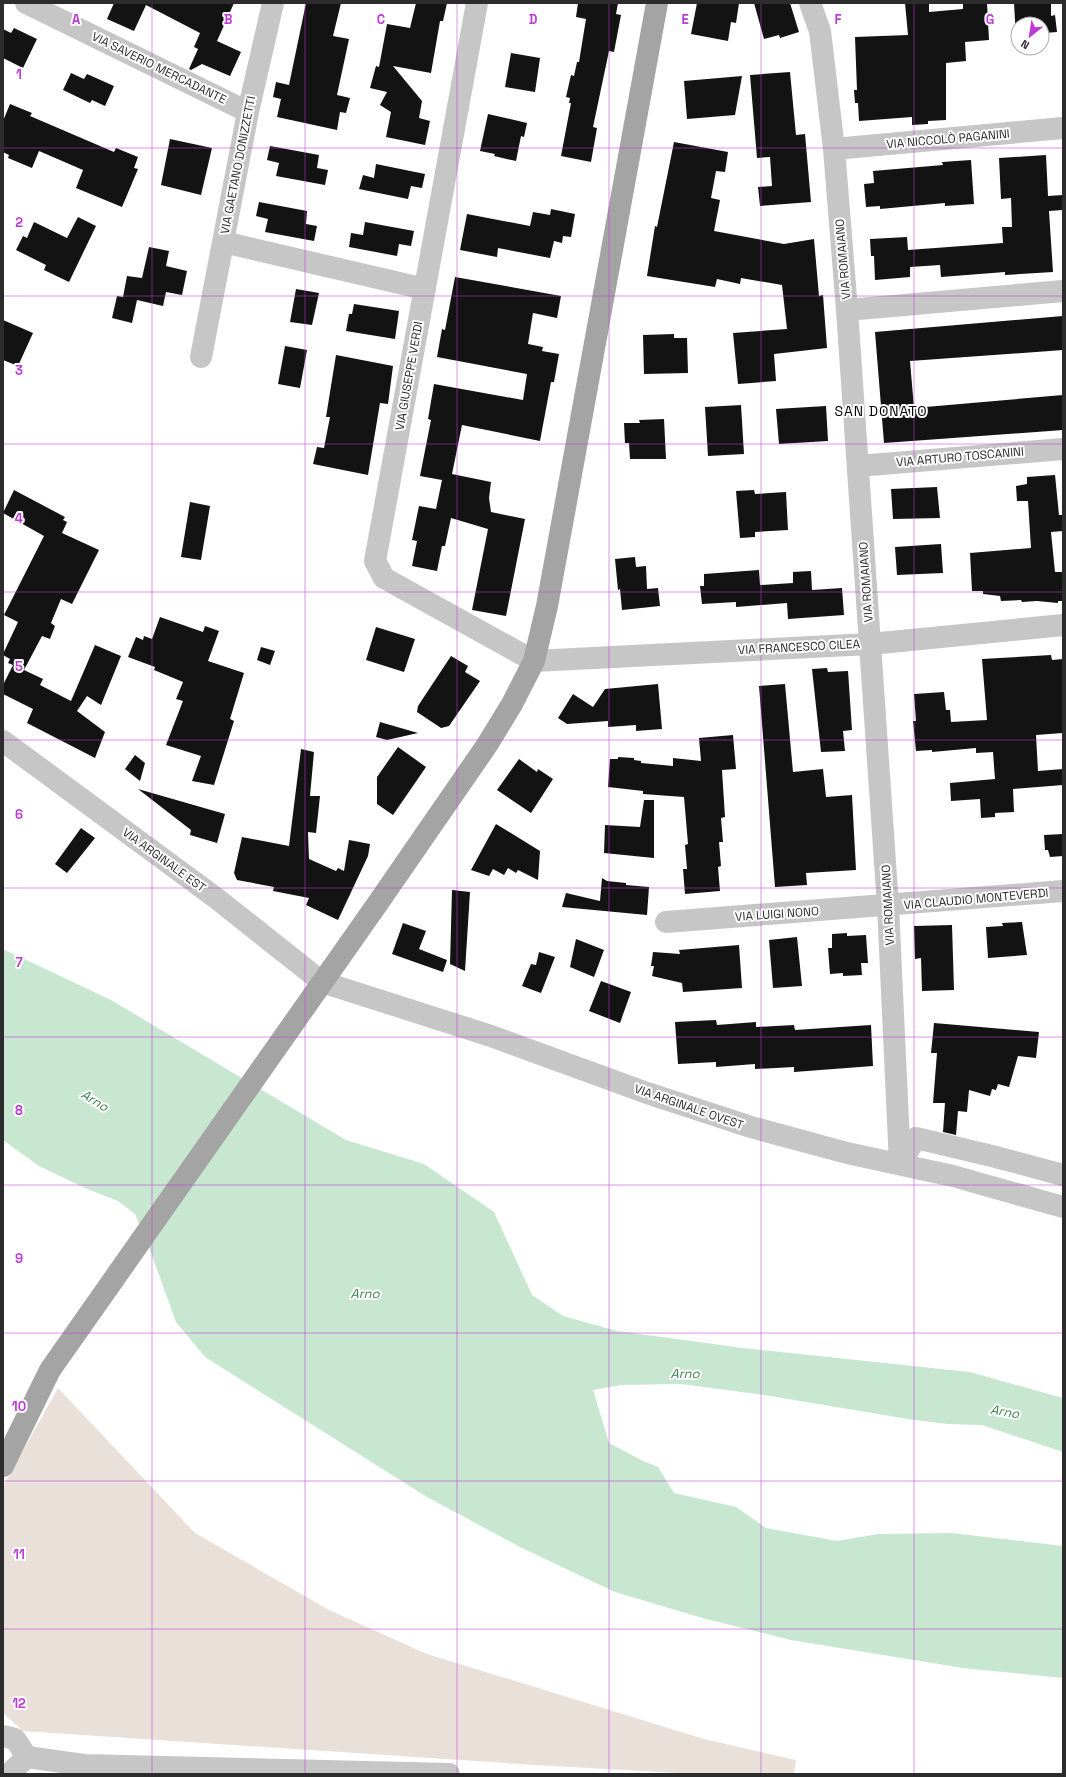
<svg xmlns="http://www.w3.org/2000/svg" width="1066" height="1777" font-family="'Space Grotesk',sans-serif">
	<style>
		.green { fill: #e9e0da }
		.water { fill: #c8e7d1 }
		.building { fill: #131313 }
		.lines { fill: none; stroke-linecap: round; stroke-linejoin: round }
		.minor { stroke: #c6c6c6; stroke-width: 22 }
		.major { stroke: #a4a4a4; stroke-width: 22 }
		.grid { fill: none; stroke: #bd3bd6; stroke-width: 1; stroke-opacity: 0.55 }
		.labels { text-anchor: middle; stroke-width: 4; stroke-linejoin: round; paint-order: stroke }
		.street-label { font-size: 12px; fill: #2c2c2c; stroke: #fff }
		.water-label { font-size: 13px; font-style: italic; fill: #408053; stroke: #fff }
		.quarter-label { font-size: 14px; letter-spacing: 1px; fill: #000; stroke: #fff }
		.grid-label { font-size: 13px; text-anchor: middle; font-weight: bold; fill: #bd3bd6; stroke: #fff; stroke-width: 4; stroke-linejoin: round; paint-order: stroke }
	</style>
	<rect width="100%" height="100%" fill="#fff"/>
	<path class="green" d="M 58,1388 L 195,1533 L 329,1610 L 427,1654 L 704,1739 L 796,1760 L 794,1774 L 695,1774 L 536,1765 L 23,1731 L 3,1713 L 3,1490 L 4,1485 Z"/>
	<path class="water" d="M 3,949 L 111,1000 L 346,1140 L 424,1164 L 494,1212 L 532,1295 L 563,1316 L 617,1331 L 743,1348 L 970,1372 L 1063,1398 L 1063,1452 L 982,1425 L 947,1424 L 914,1420 L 764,1395 L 681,1384 L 621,1385 L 593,1390 L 609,1443 L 643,1461 L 658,1467 L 674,1493 L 736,1507 L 766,1528 L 837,1541 L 878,1534 L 952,1533 L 1063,1546 L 1063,1678 L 963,1668 L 791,1640 L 706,1619 L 615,1592 L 522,1548 L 427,1497 L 205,1357 L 176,1322 L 150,1250 L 135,1214 L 118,1201 L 85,1188 L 39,1166 L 3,1140 Z"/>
	<path class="building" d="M 114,3 L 234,3 L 217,41 L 241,52 L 230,76 L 202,64 L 191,70 L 189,69 L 198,49 L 194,47 L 200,33 L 146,5 L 134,31 L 107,19 Z
		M 306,3 L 341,3 L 333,36 L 349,39 L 337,95 L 350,98 L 346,113 L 340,112 L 337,130 L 277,117 L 281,99 L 273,97 L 276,82 L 289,85 Z
		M 416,3 L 447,3 L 443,21 L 440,21 L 431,73 L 393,66 L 422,101 L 419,118 L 430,121 L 425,145 L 386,137 L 391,112 L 380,105 L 387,92 L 370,88 L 376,66 L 379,67 L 387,24 L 410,28 Z
		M 578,3 L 618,3 L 616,14 L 621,15 L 614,52 L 609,51 L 593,127 L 597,128 L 591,162 L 561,156 L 571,103 L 569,103 L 570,98 L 566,97 L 571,75 L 574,76 L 577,62 L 579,62 L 586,19 L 576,17 Z
		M 697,3 L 739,3 L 736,23 L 731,22 L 728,41 L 691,34 Z
		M 754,3 L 790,3 L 799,32 L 780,38 L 779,35 L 764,39 Z
		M 905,3 L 929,3 L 929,12 L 963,9 L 963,3 L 987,3 L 989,40 L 965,42 L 966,61 L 946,63 L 946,120 L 928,121 L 928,124 L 912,125 L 912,117 L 859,121 L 858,103 L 855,103 L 854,90 L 857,90 L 855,37 L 908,35 Z
		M 1014,3 L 1051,3 L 1051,16 L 1055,15 L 1057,32 L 1044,33 L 1044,36 L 1042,36 L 1042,24 L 1018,24 L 1018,37 L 1016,38 Z
		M 14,28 L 37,39 L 23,68 L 3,58 L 3,29 L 11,33 Z
		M 511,53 L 540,58 L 535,92 L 505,87 Z
		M 790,72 L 796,135 L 805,134 L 811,202 L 760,206 L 758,187 L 772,186 L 770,157 L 757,158 L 750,75 Z
		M 71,73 L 84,79 L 87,74 L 114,86 L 105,106 L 92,100 L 90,103 L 63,90 Z
		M 742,76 L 735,115 L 687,119 L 684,81 Z
		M 10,104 L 32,113 L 30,116 L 114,152 L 116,148 L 138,157 L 134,168 L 138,169 L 122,207 L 76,188 L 83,170 L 39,151 L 32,168 L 8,158 L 9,155 L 3,152 L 3,121 Z
		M 488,114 L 527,123 L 524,137 L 521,136 L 516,161 L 494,156 L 495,154 L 480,151 Z
		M 170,139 L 212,148 L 201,195 L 161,185 Z
		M 674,142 L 728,152 L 725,172 L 716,171 L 711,198 L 720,200 L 714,231 L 784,244 L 814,239 L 819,296 L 823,295 L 827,348 L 774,354 L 776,381 L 738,384 L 733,333 L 787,329 L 782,285 L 741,278 L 740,284 L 717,279 L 715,287 L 647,276 L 655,226 L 657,227 Z
		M 270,146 L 319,155 L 317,168 L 328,170 L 325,185 L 276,176 L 279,163 L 267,160 Z
		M 1046,155 L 1048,196 L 1063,195 L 1063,210 L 1049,211 L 1053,272 L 1005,275 L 1005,272 L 941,277 L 940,265 L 910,267 L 910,277 L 875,280 L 874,256 L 871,256 L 870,239 L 907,237 L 908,250 L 1003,243 L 1002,227 L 1012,227 L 1011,198 L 1001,199 L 999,158 Z
		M 971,160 L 974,204 L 945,206 L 945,203 L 880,209 L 880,206 L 866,207 L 864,184 L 874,183 L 873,171 L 943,165 L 942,162 Z
		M 376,164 L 425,174 L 422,188 L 411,186 L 408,199 L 359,189 L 363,175 L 374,178 Z
		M 259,202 L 307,211 L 306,224 L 317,226 L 314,241 L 265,232 L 268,219 L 256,216 Z
		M 551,209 L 575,214 L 571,237 L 563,236 L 562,243 L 554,241 L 550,258 L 498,248 L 497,257 L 460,250 L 467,214 L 530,226 L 533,212 L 550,215 Z
		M 78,217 L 96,226 L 69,282 L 44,270 L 46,265 L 16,250 L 23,236 L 27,238 L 34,222 L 67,238 Z
		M 365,222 L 414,231 L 411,246 L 399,244 L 397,256 L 349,247 L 351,233 L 363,235 Z
		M 149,247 L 169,251 L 166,266 L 187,271 L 182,295 L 166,292 L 163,306 L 137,300 L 132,323 L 112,318 L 117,296 L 123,297 L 127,276 L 142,278 Z
		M 455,277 L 561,296 L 557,318 L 533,313 L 528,344 L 543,347 L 542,351 L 559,354 L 554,382 L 551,382 L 540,441 L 462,425 L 452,474 L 491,482 L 489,498 L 491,512 L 525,519 L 506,616 L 472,610 L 488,529 L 451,518 L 445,546 L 442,546 L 437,571 L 412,566 L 417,541 L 412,540 L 419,506 L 436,509 L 442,480 L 420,476 L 431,420 L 428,419 L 434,384 L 523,400 L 527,374 L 437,357 L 442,329 L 445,330 Z
		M 296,289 L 319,293 L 312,325 L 290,322 Z
		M 354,304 L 399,311 L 395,339 L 346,331 L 349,314 L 352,314 Z
		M 1063,316 L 1063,350 L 910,361 L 914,408 L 1063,395 L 1063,430 L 884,443 L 875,332 Z
		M 3,320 L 33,333 L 18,366 L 3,360 Z
		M 674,334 L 674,338 L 687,338 L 688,373 L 644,374 L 643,335 Z
		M 285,346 L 307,350 L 300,388 L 278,384 Z
		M 336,355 L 393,366 L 388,404 L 380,403 L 368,475 L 313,464 L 317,447 L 324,448 L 330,417 L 326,417 Z
		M 741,405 L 744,454 L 708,456 L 705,407 Z
		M 826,406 L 828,441 L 779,444 L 776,409 Z
		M 664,419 L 666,459 L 630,459 L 629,443 L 625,443 L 624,423 L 640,423 L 639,420 Z
		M 1055,475 L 1059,515 L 1063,515 L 1063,531 L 1051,532 L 1055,572 L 1063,572 L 1063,601 L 1058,601 L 1058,603 L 1037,601 L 1022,602 L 1021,600 L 1001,601 L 1000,596 L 983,594 L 983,591 L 972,591 L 970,553 L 1031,548 L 1028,501 L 1017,501 L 1016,486 L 1027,484 L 1027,477 Z
		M 937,487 L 940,518 L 893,519 L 891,489 Z
		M 14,490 L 65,517 L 63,520 L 67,522 L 62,533 L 99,550 L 72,604 L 61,599 L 51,623 L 55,626 L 50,639 L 42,636 L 24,670 L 43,679 L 40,685 L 71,701 L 95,645 L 121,656 L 101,705 L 87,696 L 77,711 L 105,732 L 95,758 L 27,723 L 33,709 L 3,694 L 3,685 L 13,665 L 8,663 L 10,659 L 3,655 L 3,654 L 18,622 L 4,615 L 44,536 L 3,513 Z
		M 754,490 L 755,494 L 786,492 L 788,530 L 755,532 L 755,537 L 740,538 L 736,491 Z
		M 190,502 L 210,506 L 201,560 L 181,557 Z
		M 941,544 L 943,573 L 897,575 L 895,547 Z
		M 635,557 L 636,567 L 646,566 L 647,589 L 658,588 L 660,606 L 622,610 L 620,589 L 618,590 L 615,559 Z
		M 759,570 L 760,585 L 793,583 L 793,572 L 811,571 L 812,590 L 842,588 L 844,615 L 788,619 L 787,603 L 736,607 L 736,602 L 702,604 L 700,586 L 704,586 L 704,574 Z
		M 160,617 L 203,632 L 205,626 L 219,631 L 208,661 L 244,673 L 230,719 L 234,721 L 214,785 L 192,781 L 201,756 L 166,745 L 183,701 L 176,699 L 183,682 L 154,670 L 155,667 L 128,657 L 136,637 L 143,640 L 144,636 L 152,639 Z
		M 376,627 L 415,639 L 404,672 L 366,660 Z
		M 261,647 L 275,651 L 270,665 L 257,660 Z
		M 1051,655 L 1052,660 L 1063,659 L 1063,733 L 1036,735 L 1038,771 L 1063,769 L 1063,785 L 1013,789 L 1014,812 L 995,813 L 995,817 L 981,818 L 980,799 L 951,801 L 950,783 L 995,779 L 993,752 L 976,753 L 976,748 L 932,752 L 932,750 L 916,751 L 913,721 L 916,721 L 914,694 L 944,692 L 946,710 L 950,710 L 951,722 L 987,720 L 982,659 Z
		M 451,656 L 468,666 L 465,672 L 480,681 L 449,726 L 441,728 L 417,712 L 418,706 Z
		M 827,668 L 828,672 L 848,671 L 852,730 L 843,731 L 845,751 L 821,752 L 812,669 Z
		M 658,684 L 662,729 L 636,731 L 636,725 L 608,727 L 608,721 L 567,724 L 558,718 L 573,694 L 593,707 L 605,689 Z
		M 785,684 L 793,772 L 823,769 L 826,797 L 852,795 L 856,870 L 806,873 L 807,885 L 775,887 L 759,686 Z
		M 380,722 L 418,733 L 387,740 L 376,737 Z
		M 733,735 L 736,769 L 722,770 L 725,817 L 721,818 L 723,842 L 719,842 L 721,866 L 718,867 L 720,891 L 685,894 L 683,869 L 687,869 L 685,845 L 688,844 L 684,797 L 643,794 L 643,791 L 608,787 L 610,759 L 618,759 L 618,757 L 634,758 L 634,760 L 641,761 L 641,763 L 673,766 L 673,758 L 701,761 L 699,738 Z
		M 398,747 L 426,767 L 393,815 L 377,804 L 377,777 Z
		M 301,749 L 314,752 L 310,796 L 320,796 L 316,833 L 308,832 L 309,859 L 336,871 L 338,868 L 344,871 L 349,840 L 370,844 L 368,856 L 338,920 L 306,905 L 309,898 L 273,891 L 274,887 L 237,880 L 234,873 L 242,837 L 289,846 Z
		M 135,755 L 145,763 L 140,781 L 125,769 Z
		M 519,759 L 537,772 L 538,769 L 553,779 L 531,813 L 497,790 Z
		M 138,789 L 225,814 L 217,843 L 190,835 L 191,830 Z
		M 644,800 L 654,800 L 654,858 L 604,853 L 605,825 L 640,827 Z
		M 496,824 L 540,851 L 538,880 L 518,870 L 516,873 L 508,868 L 504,875 L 493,869 L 489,876 L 471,870 Z
		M 81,828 L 95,838 L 67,873 L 55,864 Z
		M 1063,834 L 1063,856 L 1050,857 L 1048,850 L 1045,850 L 1044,835 Z
		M 602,878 L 607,881 L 626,883 L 626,885 L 649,887 L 647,915 L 562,907 L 566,893 L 600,901 Z
		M 452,890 L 470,892 L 465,971 L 450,964 Z
		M 1022,922 L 1027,955 L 988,958 L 986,927 L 1003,926 L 1002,923 Z
		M 403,923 L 426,931 L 419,949 L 447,960 L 443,972 L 392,954 Z
		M 952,925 L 954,990 L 922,991 L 921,958 L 915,959 L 914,926 Z
		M 847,933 L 847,936 L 866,935 L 868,963 L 861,963 L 862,975 L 843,976 L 843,973 L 830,974 L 828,948 L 832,948 L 832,934 Z
		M 797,937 L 802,986 L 773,988 L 769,940 Z
		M 576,939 L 604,950 L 594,977 L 570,967 Z
		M 739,945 L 742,988 L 683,992 L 682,983 L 652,976 L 654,966 L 651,966 L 653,952 L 680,954 L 679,950 Z
		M 539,952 L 555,957 L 541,993 L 522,986 L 531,964 L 536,965 Z
		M 601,981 L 631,992 L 620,1023 L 589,1011 Z
		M 716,1020 L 717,1025 L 756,1022 L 756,1027 L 794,1025 L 795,1030 L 871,1025 L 873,1066 L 794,1072 L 794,1067 L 755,1069 L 755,1064 L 716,1067 L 716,1062 L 678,1064 L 675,1022 Z
		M 934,1023 L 1039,1032 L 1036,1058 L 1018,1056 L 1009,1087 L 998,1084 L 996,1090 L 992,1089 L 990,1096 L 969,1090 L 967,1112 L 958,1111 L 956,1135 L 943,1132 L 945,1103 L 933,1103 L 937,1053 L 931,1053 Z"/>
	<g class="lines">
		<path class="minor" d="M 26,3 L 248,112
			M 477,3 L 375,561 L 384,578 L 534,661 L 870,644 L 1063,625
			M 810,3 L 820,31 L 834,149 L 847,310 L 888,906 L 900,1164
			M 834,149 L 1063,128
			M 223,242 L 425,289
			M 847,310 L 1063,291
			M 201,357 L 248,112 L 273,3
			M 858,466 L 1063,449
			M 3,741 L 216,898 L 322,982 L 491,1036 L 647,1093 L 751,1127 L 847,1153 L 953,1176 L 1063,1207
			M 666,922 L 1063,891
			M 900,1164 L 916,1138 L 992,1156 L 1063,1175
			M 3,1736 L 15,1739 L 27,1757
			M 27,1757 L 84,1765 L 449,1774
			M 9,1774 L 27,1757"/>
		<path class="major" d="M 3,1466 L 50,1370 L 378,903 L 487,745 L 512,704 L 534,661 L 547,606 L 657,3"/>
	</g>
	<path class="grid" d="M 152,3 L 152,1774M 305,3 L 305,1774M 457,3 L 457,1774M 609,3 L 609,1774M 761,3 L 761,1774M 914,3 L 914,1774M 3,148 L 1063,148M 3,296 L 1063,296M 3,444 L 1063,444M 3,592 L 1063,592M 3,740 L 1063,740M 3,888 L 1063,888M 3,1037 L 1063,1037M 3,1185 L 1063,1185M 3,1333 L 1063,1333M 3,1481 L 1063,1481M 3,1629 L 1063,1629"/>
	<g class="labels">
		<g class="street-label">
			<text transform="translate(159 68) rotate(26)" y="4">VIA SAVERIO MERCADANTE</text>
			<text transform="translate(948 139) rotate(-5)" y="4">VIA NICCOLÒ PAGANINI</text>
			<text transform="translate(238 165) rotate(-79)" y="4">VIA GAETANO DONIZZETTI</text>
			<text transform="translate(843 259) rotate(-95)" y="4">VIA ROMAIANO</text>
			<text transform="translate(409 376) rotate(-80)" y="4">VIA GIUSEPPE VERDI</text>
			<text transform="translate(960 457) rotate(-5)" y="4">VIA ARTURO TOSCANINI</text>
			<text transform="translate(866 582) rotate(-94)" y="4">VIA ROMAIANO</text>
			<text transform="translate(799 647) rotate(-3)" y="4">VIA FRANCESCO CILEA</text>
			<text transform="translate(164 860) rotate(36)" y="4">VIA ARGINALE EST</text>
			<text transform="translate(976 899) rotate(-5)" y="4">VIA CLAUDIO MONTEVERDI</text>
			<text transform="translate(888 905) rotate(-93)" y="4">VIA ROMAIANO</text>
			<text transform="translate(777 914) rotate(-4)" y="4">VIA LUIGI NONO</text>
			<text transform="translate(689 1107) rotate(19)" y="4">VIA ARGINALE OVEST</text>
		</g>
		<g class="water-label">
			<text transform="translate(95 1100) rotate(31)" y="5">Arno</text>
			<text x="365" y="1298">Arno</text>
			<text x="685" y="1378">Arno</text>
			<text transform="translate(1005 1411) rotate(10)" y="5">Arno</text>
		</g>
		<g class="quarter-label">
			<text x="881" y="416">SAN DONATO</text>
		</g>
	</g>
	<g class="grid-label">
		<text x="76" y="24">A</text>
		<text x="228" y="24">B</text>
		<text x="381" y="24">C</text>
		<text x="533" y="24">D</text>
		<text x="685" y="24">E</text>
		<text x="838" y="24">F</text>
		<text x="990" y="24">G</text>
		<text x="19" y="79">1</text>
		<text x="19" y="227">2</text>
		<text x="19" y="375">3</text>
		<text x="19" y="523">4</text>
		<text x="19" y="671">5</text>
		<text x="19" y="819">6</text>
		<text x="19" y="967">7</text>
		<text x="19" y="1115">8</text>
		<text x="19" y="1263">9</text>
		<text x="19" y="1411">10</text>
		<text x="19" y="1559">11</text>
		<text x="19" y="1708">12</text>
	</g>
	<rect width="1066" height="1777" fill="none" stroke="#2c2c2c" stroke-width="8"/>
	<g transform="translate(1030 36) rotate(210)"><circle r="19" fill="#ffffff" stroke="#ababab"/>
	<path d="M0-3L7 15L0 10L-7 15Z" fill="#bd3bd6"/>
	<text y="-6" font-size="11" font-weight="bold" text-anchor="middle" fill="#2c2c2c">N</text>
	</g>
</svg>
